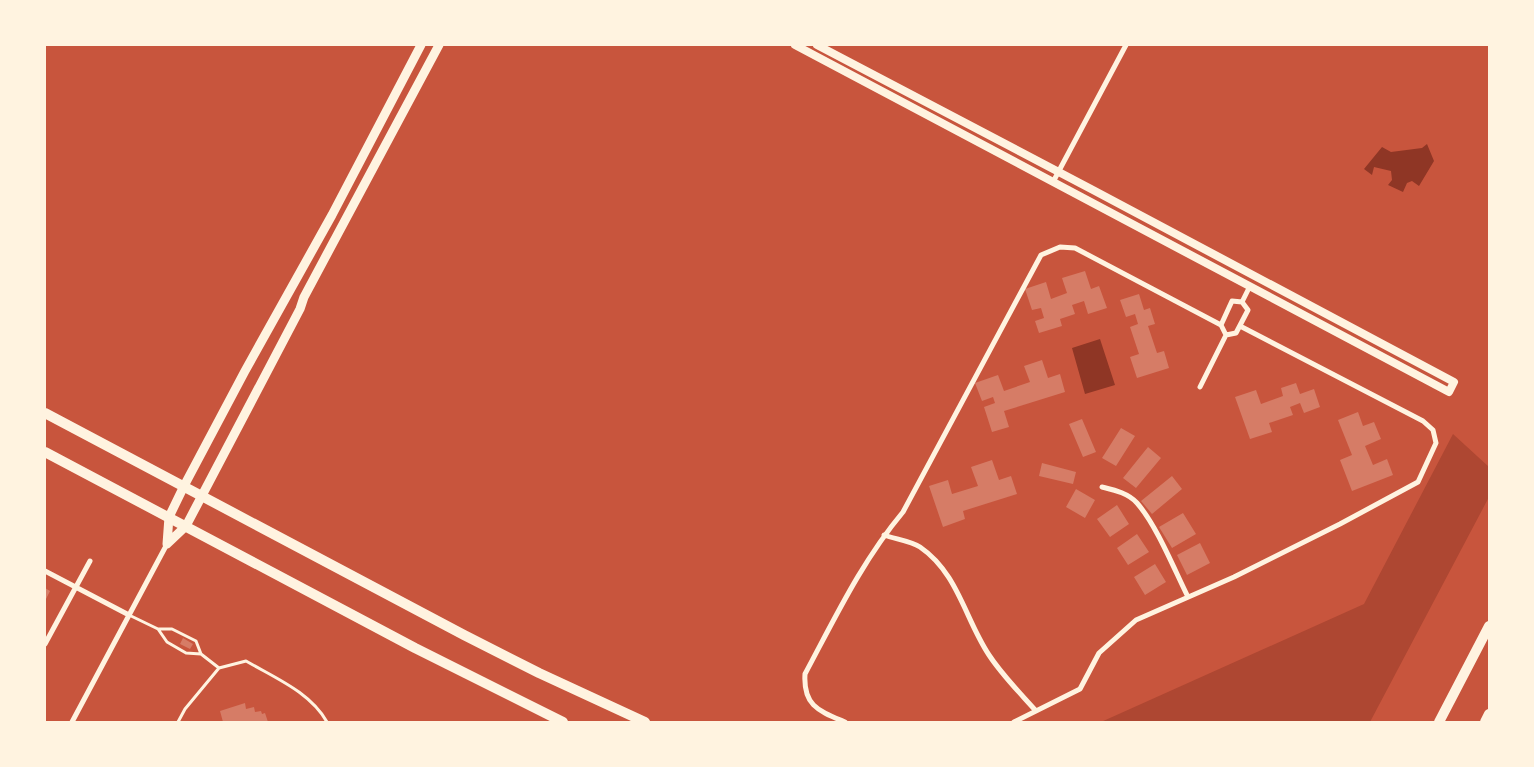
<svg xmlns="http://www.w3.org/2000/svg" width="1534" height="767" font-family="Mulish,sans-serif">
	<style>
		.green { fill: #ae4732 }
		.water { fill: #8f3625 }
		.building { fill: #d67c66 }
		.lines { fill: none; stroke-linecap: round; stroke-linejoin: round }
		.service { stroke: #fff3e0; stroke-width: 3 }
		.minor { stroke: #fff3e0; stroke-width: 5 }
		.tertiary { stroke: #fff3e0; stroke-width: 8 }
		.secondary { stroke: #fff3e0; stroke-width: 9 }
		.primary { stroke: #fff3e0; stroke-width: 10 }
		.trunk { stroke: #fff3e0; stroke-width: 10 }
	</style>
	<rect width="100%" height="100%" fill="#c8553d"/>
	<path class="green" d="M 1453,434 L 1489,467 L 1489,497 L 1370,722 L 1101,722 L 1364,604 Z"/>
	<path class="water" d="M 1427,144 L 1434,161 L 1419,186 L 1412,181 L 1407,183 L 1403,192 L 1388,185 L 1392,180 L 1391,171 L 1374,167 L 1372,175 L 1364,169 L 1382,147 L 1391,152 L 1422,148 Z
		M 1100,339 L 1115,385 L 1085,394 L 1072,348 Z"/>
	<path class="building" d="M 1085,271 L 1091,289 L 1099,286 L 1107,308 L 1088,314 L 1084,301 L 1072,305 L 1075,314 L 1060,319 L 1062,326 L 1039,333 L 1035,321 L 1044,318 L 1041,308 L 1032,310 L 1025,289 L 1046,282 L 1051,299 L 1067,293 L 1062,278 Z
		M 1139,294 L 1144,310 L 1150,308 L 1155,324 L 1148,326 L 1157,353 L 1164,351 L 1169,368 L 1137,378 L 1130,357 L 1139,354 L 1130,327 L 1138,324 L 1135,314 L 1126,317 L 1120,300 Z
		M 1042,360 L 1048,378 L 1060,374 L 1065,392 L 1004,411 L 1009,427 L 992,432 L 984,407 L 995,403 L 993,397 L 982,401 L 975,383 L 998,375 L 1004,391 L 1030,382 L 1024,366 Z
		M 1296,383 L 1300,394 L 1314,389 L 1320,407 L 1304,413 L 1300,403 L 1290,407 L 1293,415 L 1269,423 L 1272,432 L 1250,439 L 1235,397 L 1256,390 L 1261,404 L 1283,396 L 1281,388 Z
		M 1358,412 L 1363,426 L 1374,422 L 1381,439 L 1365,446 L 1373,465 L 1387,459 L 1393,475 L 1352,491 L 1340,460 L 1352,455 L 1338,420 Z
		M 1082,419 L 1096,452 L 1083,457 L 1069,424 Z
		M 1121,428 L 1135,436 L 1116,466 L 1102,458 Z
		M 1148,447 L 1161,458 L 1136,488 L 1123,478 Z
		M 992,460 L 999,480 L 1011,476 L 1017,494 L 963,511 L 965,519 L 943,527 L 929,486 L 948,480 L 952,494 L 978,486 L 971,467 Z
		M 1042,463 L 1076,472 L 1073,484 L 1039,476 Z
		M 1172,476 L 1182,489 L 1152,514 L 1141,501 Z
		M 1076,489 L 1095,500 L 1085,518 L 1066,507 Z
		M 1117,505 L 1129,524 L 1110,537 L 1097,519 Z
		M 1183,513 L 1196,534 L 1172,548 L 1159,527 Z
		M 1137,534 L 1149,552 L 1128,565 L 1117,548 Z
		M 1200,543 L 1210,563 L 1187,575 L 1177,555 Z
		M 1155,564 L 1166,582 L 1145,595 L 1134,577 Z
		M 45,588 L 50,591 L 45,601 Z
		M 183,638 L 193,644 L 190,649 L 180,644 Z
		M 245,703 L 246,709 L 254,707 L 255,712 L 261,711 L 262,714 L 265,713 L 268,722 L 223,722 L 220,711 Z"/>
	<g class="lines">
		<path class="service" d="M 129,615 L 158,629
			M 201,654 L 196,641 L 172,629 L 158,629 L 167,642 L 186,653 L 201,654 L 219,668
			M 178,722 L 185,709 L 219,668 L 246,661 C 275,678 310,692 327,722"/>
		<path class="minor" d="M 1053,182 L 1126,45
			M 1232,301 L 1242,302 L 1248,310 L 1236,333 L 1226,335 L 1221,325 Z
			M 1242,302 L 1250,286
			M 1200,387 L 1226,335
			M 1102,487 C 1114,490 1128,493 1137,503 C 1157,526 1174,569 1188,597
			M 884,535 C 895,539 911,541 920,547 C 958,573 965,619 989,655 C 1002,675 1020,693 1036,711
			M 45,571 L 129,615
			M 45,644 L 90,561
			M 72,722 L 167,544
			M 845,722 C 819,711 803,706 805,674 C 835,618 862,561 903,512 L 1041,255 L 1060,247 L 1075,248 L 1221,325
			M 1014,722 L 1080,689 L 1099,653 L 1136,620 L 1234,577 L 1340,524 L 1418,482 L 1436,443 L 1433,430 L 1423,421 L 1240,326"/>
		<path class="tertiary" d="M 795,45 L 1449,392 L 1454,382 L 1093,190 L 817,45"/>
		<path class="secondary" d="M 167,544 L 186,526 L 300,309 L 304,297 L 439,45
			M 167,544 L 169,517 L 184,486 L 245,371 L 332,215 L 421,45"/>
		<path class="primary" d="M 1439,722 L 1489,626
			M 1485,722 L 1489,714"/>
		<path class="trunk" d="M 45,413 L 464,635 L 539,673 L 645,722
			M 45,452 L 415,648 L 563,722"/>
	</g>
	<rect width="1534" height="767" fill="none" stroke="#fff3e0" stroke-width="92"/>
</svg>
